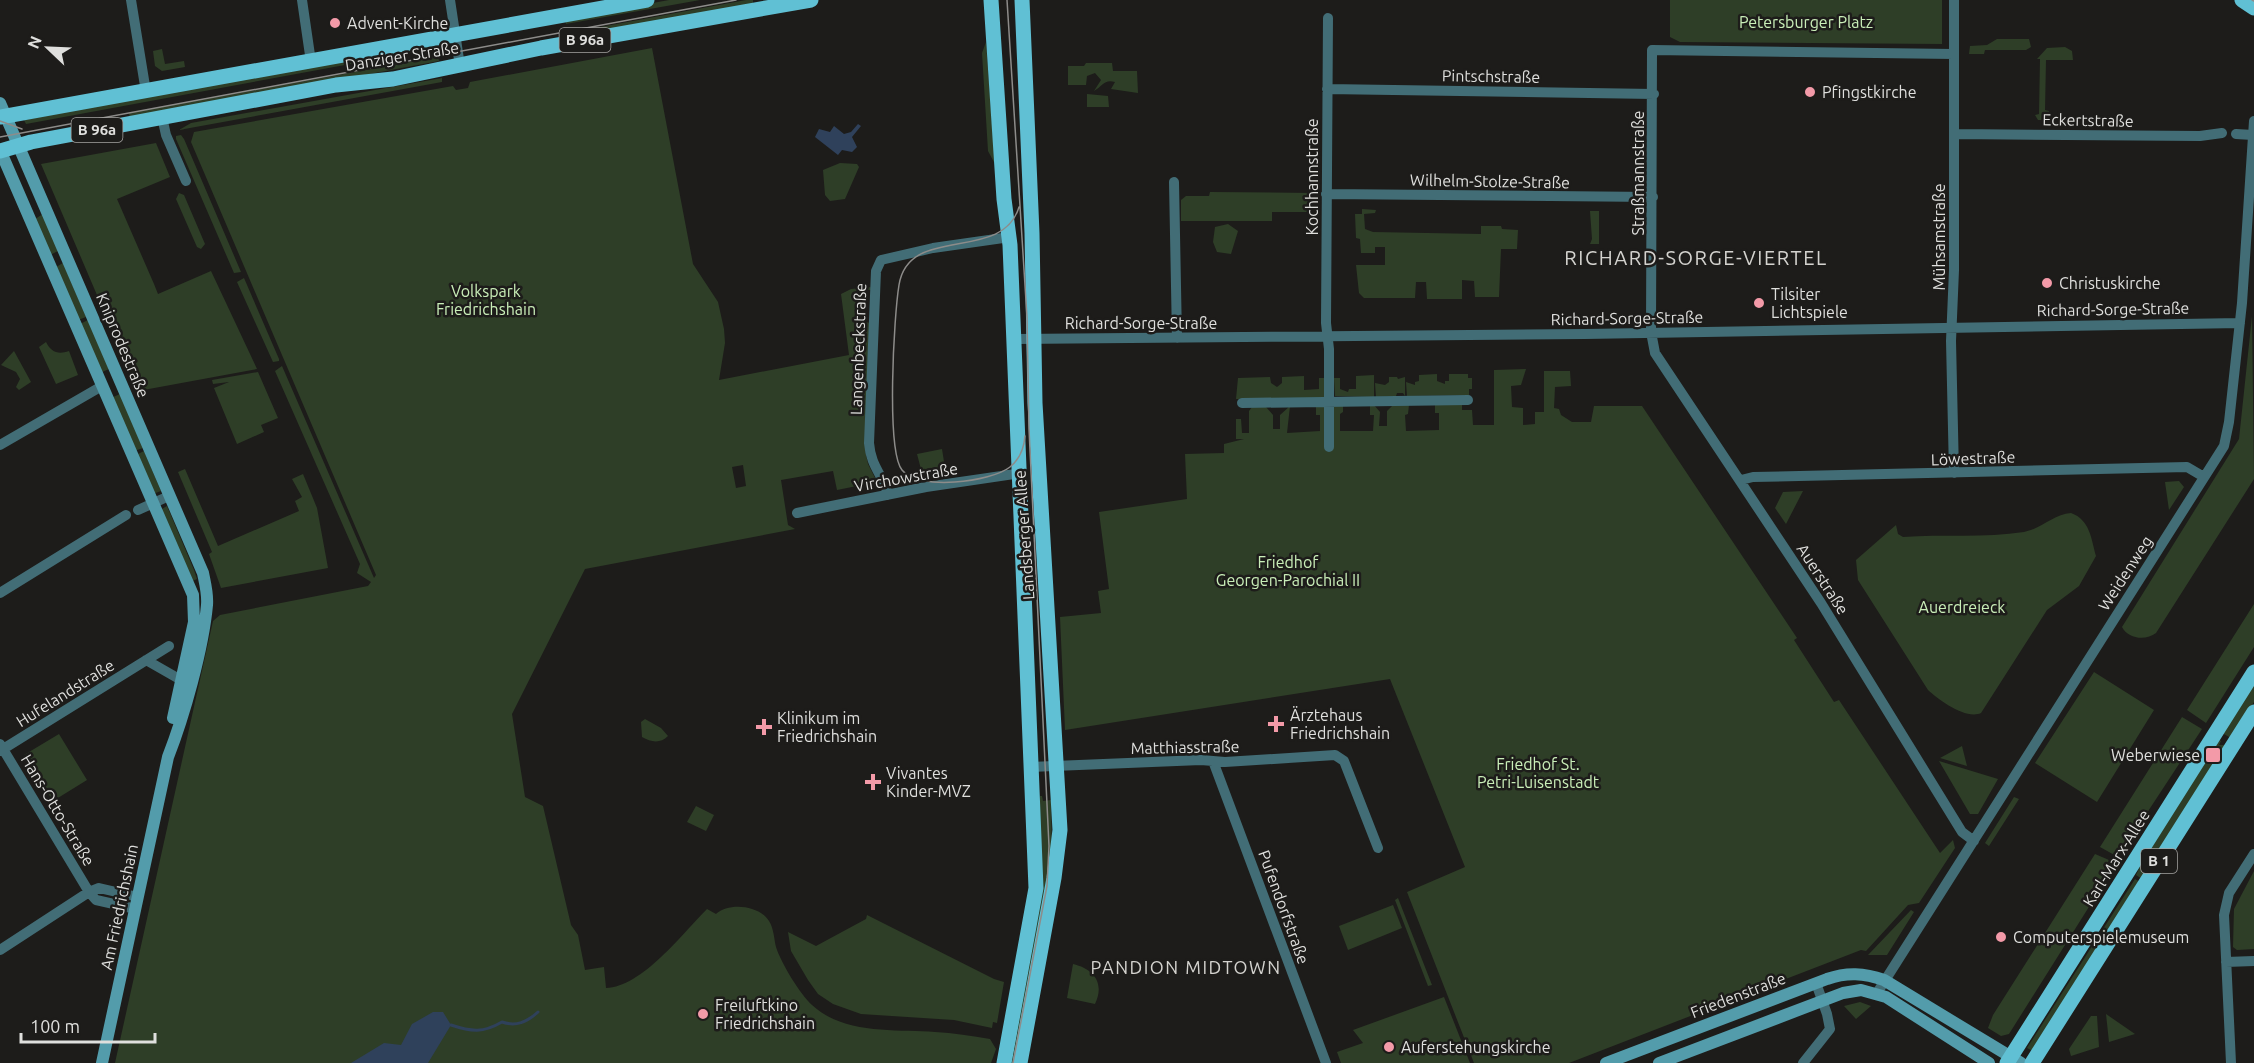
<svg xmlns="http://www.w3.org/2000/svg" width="2254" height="1063" font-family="Ubuntu,sans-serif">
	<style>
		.green { fill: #2e3e27; fill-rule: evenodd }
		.water { fill: #2f415b }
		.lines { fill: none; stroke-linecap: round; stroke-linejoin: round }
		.stream { stroke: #2f415b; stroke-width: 3 }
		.street { stroke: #426d76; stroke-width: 10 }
		.secondary { stroke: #539cab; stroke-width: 12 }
		.primary { stroke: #60c0d4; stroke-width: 15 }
		.tram { stroke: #8d8c8a; stroke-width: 1.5 }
		.poi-dot { fill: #f39aa8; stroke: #1d1c1a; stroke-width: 2 }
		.labels { text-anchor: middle; stroke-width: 5; stroke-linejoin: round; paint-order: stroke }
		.shield { fill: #1d1c1a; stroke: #a5a4a2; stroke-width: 1.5 }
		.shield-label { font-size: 15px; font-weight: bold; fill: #dfdfdd }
		.park-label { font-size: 16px; fill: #c9eeb8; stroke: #1d1c1a }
		.poi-label { font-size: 16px; fill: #dfdfdd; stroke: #1d1c1a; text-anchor: start }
		.street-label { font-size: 16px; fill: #dfdfdd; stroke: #1d1c1a }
		.neighbourhood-label { font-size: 18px; letter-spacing: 1.5px; fill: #d4d3cf; stroke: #1d1c1a }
		.quarter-label { font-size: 20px; letter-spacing: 1.5px; fill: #d4d3cf; stroke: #1d1c1a }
	</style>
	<rect width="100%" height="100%" fill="#1d1c1a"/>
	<path class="green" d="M 669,0 L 700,0 L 566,24 L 565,19 Z
		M 746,0 L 753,0 L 753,4 L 568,38 L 568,33 Z
		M 1670,0 L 1942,0 L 1942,44 L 1680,42 L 1670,37 Z
		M 1997,39 L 2029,39 L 2031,47 L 2026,50 L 1985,50 L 1984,54 L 1969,54 L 1970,46 L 1987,45 Z
		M 436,42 L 437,48 L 26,124 L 24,120 Z
		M 986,42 L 995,164 L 988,151 L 982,53 Z
		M 2065,47 L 2072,51 L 2073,60 L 2046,60 L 2045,110 L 2049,111 L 2049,120 L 2038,120 L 2035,115 L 2039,114 L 2040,59 L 2037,59 L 2047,48 Z
		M 652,48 L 693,264 L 718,302 L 724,329 L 725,343 L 719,380 L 849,355 L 841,294 L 851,289 L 872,287 L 873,290 L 865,290 L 864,322 L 872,323 L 865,450 L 868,464 L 877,482 L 837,490 L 833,471 L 781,480 L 788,525 L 795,529 L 585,569 L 512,714 L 525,797 L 543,806 L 571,925 L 578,935 L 585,970 L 604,967 L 606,988 C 642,987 682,934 707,909 L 716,914 C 729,902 759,905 769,921 C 774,929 774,939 776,947 C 781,963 800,994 812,1005 C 844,1035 896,1029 935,1032 C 953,1033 972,1036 990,1039 L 996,1049 L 991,1063 L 115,1063 L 213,621 L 220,615 L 368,586 L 371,582 L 357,573 L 360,564 L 275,371 L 282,366 L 374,578 L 376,575 L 191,142 L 194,132 L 453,86 L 456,90 L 468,88 L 470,82 ZM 743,465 L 746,486 L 736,488 L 732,467 Z
		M 162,49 L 165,64 L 184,61 L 185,67 L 162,71 L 155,66 L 153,51 Z
		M 438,57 L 439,61 L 130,119 L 129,113 Z
		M 1086,63 L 1112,63 L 1113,71 L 1137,71 L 1138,93 L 1111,89 L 1115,82 C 1104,79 1103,86 1094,91 L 1101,80 L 1095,73 L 1087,76 L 1086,85 L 1068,85 L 1068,66 L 1084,66 Z
		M 442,78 L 442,82 L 179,130 L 191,123 Z
		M 1087,94 L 1108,96 L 1109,107 L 1087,107 Z
		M 181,135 L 184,139 L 241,272 L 234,273 L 176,139 L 176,136 Z
		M 156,143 L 170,177 L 117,199 L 154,284 L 158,294 L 211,271 L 257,369 L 138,391 L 41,164 Z
		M 840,163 L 857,164 L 859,167 L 845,199 L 830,201 L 825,195 L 823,170 Z
		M 1210,192 L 1313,193 L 1312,212 L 1272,212 L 1272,221 L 1181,221 L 1181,200 L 1186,196 L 1209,196 Z
		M 179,193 L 184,195 L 205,244 L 201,249 L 197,247 L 176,199 Z
		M 1362,209 L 1376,210 L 1375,213 L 1364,214 L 1365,229 L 1373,232 L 1481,234 L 1481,226 L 1501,226 L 1502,229 L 1518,230 L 1517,249 L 1501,249 L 1499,297 L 1475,297 L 1474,281 L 1462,280 L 1462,299 L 1427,299 L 1426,282 L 1416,282 L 1415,298 L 1364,298 L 1359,293 L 1356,265 L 1385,265 L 1385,247 L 1375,247 L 1375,253 L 1361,253 L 1360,239 L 1356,238 L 1355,214 L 1362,214 Z
		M 1590,211 L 1599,211 L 1599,244 L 1590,244 L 1592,239 Z
		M 43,214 L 58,251 L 50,255 L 35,219 Z
		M 1228,224 L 1238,231 L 1231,254 L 1217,252 L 1213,242 L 1215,227 Z
		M 63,263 L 86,317 L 78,320 L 56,267 Z
		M 244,278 L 279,359 L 279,361 L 273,362 L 237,282 Z
		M 2252,316 L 2254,479 L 2156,633 C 2146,641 2128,639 2122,627 L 2239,439 Z
		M 88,320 L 109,369 L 100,373 L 80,324 Z
		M 46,342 C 51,352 58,355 69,351 L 78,375 L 56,384 L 39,347 Z
		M 14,351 L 31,382 L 19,390 L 16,387 L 20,379 L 16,372 L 1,365 Z
		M 1526,369 L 1521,385 L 1511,386 L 1512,407 L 1523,408 L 1523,425 L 1535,424 L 1535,412 L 1544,412 L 1544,371 L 1570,371 L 1571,386 L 1555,387 L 1554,408 L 1559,409 L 1561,415 L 1572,422 L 1591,422 L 1594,406 L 1642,406 L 1797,638 L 1794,640 L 1834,702 L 1839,700 L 1940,853 L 1953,840 L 1955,848 L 1919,903 L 1908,905 L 1866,951 L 1861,950 L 1569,1063 L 1474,1063 L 1407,892 L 1465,867 L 1390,679 L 1065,730 L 1060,617 L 1101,613 L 1098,591 L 1109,589 L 1099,512 L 1187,499 L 1185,454 L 1224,453 L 1224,444 L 1244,439 L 1236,439 L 1236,419 L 1241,419 L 1242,433 L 1249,433 L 1249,411 L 1252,407 L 1266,407 L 1273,415 L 1273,429 L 1280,429 L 1280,415 L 1290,406 L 1287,433 L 1320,431 L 1320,415 L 1316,415 L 1316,406 L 1325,406 L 1326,448 L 1334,447 L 1334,406 L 1343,406 L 1343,412 L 1340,414 L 1340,431 L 1373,431 L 1374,415 L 1370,415 L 1370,405 L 1374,405 L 1380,412 L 1379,426 L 1387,426 L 1387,411 L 1393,405 L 1409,405 L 1408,414 L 1405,415 L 1406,431 L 1439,430 L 1439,413 L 1435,413 L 1435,404 L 1462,404 L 1462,410 L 1472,410 L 1473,425 L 1494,425 L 1494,370 Z
		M 258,372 L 278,418 L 261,425 L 264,432 L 237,444 L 214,388 L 229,382 L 213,384 L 212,380 Z
		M 1437,374 L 1437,381 L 1445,384 L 1445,381 L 1449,381 L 1449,374 L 1468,374 L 1468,378 L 1472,378 L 1472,389 L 1469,389 L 1469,395 L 1407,396 L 1406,382 L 1415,385 L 1415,382 L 1419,381 L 1419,375 Z
		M 1374,375 L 1374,397 L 1335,396 L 1334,378 L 1340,378 L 1340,389 L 1348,392 L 1349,389 L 1356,389 L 1356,376 Z
		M 1304,376 L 1304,390 L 1319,389 L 1319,378 L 1325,378 L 1326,395 L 1323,398 L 1236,399 L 1238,378 L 1270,377 L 1271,383 L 1277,387 L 1282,383 L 1282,377 Z
		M 1389,377 L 1397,377 L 1398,379 L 1405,377 L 1405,396 L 1403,393 L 1397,393 L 1396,396 L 1376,397 L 1375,383 L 1385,385 L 1389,382 Z
		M 120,394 L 143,448 L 134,451 L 111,398 Z
		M 942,449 L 945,468 L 922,473 L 917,454 Z
		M 144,451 L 161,491 L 153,494 L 136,455 Z
		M 185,469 L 218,546 L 299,511 L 295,501 L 302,497 L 292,479 L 303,474 L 317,508 L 328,568 L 221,588 L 209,554 L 212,552 L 178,472 Z
		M 2179,481 L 2184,487 L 2169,510 L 2165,482 Z
		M 1803,491 L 1786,524 L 1775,508 L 1783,492 Z
		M 167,506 L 194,570 L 197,579 L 190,582 L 160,510 Z
		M 2071,513 C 2090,520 2091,538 2096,556 L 2079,586 L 2047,610 L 1981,713 C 1966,720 1939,700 1928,690 L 1858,580 L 1856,560 L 1896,525 L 1898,534 L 1903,537 C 1942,534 1985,538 2024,532 C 2041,529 2054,514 2071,513 Z
		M 2254,604 L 2254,647 L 2206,723 L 2187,710 Z
		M 2094,672 L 2154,710 L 2097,802 L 2035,763 Z
		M 2254,682 L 2254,702 L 2231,738 L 2222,733 Z
		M 2182,717 L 2202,729 L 2118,857 L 2100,847 Z
		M 645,719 L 661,728 L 668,736 C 660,744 651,742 642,737 L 641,722 Z
		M 59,734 L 87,780 L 53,801 L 24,755 Z
		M 2218,739 L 2221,741 L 2219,745 L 2227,745 L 2142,879 L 2136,875 L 2148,850 Z
		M 1962,746 L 1967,766 L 1940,758 Z
		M 1939,761 L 1998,779 L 1978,814 L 1970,814 Z
		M 1040,796 L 1042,796 L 1043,801 L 1051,800 L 1052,855 L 1016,1063 L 1008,1063 Z
		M 2014,797 L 2019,799 L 1989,846 L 1985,843 Z
		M 696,806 L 714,815 L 706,831 L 687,822 Z
		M 2095,854 L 2109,860 L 2112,867 L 2109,875 L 2009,1034 L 2001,1036 L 1988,1028 L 1993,1015 Z
		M 2254,871 L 2254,949 L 2237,950 L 2233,947 L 2234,909 Z
		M 2135,879 L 2140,882 L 2033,1051 L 2027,1048 Z
		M 1398,898 L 1432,985 L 1428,986 L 1395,900 Z
		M 1393,905 L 1402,928 L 1348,950 L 1339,926 Z
		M 1911,910 L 1914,912 L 1887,955 L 1868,955 Z
		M 867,915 L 994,979 L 1004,982 L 997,1023 L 993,1022 L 992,1028 L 954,1020 L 861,1014 L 833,1004 L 818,994 L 808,980 L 791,951 L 788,932 L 816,946 L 866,919 Z
		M 1073,964 C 1094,969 1105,983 1095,1004 L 1067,998 Z
		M 1444,997 L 1470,1063 L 1341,1063 L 1337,1052 L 1363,1043 L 1353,1030 Z
		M 1860,1002 L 1871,1006 L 1856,1019 L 1844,1006 Z
		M 2106,1014 L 2135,1034 L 2109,1042 Z
		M 2091,1016 L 2097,1016 L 2099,1047 L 2071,1056 L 2069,1049 Z"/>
	<path class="water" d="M 858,124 L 861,126 L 852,137 L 857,147 L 852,152 L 842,150 L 838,155 L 815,137 L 819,129 L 830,132 L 834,126 L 844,134 L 851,132 Z
		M 433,1012 L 443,1012 L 451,1025 L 428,1063 L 351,1063 L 384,1043 L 401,1045 L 412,1024 Z"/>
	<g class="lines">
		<path class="stream" d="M 451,1025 C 472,1032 483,1033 502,1022 C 516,1027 527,1022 538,1012"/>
		<path class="street" d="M 131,0 L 146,92
			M 302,0 L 311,62
			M 450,0 L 460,66
			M 1954,0 L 1954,270 L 1951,341 L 1954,473
			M 1328,18 L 1326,323 L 1329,349 L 1329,447
			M 1954,54 L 1652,50 L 1651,332 L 1655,353 L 1821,603 L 1962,832 L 1974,841
			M 1327,89 L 1654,94
			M 162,117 L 166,135 L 186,181
			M 1955,134 L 2200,136 L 2222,133
			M 2236,134 L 2253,135
			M 1174,182 L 1177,338
			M 1326,194 L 1653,197
			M 1014,339 L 1585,334 L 2240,323
			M 1242,403 L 1468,400
			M 0,445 L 102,386
			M 1741,480 L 1753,477 L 2187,467 L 2204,477
			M 888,495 C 883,474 871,468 869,443 L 876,271 L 881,260 L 933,248 L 1010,237
			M 138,510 L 169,496
			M 797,513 L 926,487 L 1021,473
			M 0,593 L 126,515
			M 146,660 L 181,680
			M 0,744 L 89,892 L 96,900 L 136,909
			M 0,751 L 169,646
			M 1213,761 L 1326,1063
			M 1030,767 L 1201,760 L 1225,762 L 1335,755 L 1344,761 L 1378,848
			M 0,950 L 89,892 L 99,888 L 138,897
			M 2226,962 L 2254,961
			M 1877,993 L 2224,446 L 2229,422 L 2242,303 L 2254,121
			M 1803,1063 L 1830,1029 L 1827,1014 L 1816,983
			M 2231,1063 L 2224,915 L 2229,893 L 2254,854"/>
		<path class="secondary" d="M 0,103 L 203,573 C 205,583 208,594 207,605 C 203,649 184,716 168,757 L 102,1063
			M 0,150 L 193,595 L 194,622 L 173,718
			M 1606,1063 L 1827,979 C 1847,972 1864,973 1884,980 L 2021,1063
			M 1659,1063 L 1843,993 L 1861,990 L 1886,997 L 1989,1063"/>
		<path class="primary" d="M 991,0 L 1004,199 L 1010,245 L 1036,888 L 1004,1063
			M 2242,0 L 2254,8
			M 0,117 L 647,0
			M 0,151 L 31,142 L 336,85 L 393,79 L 541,48 L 811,0
			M 1020,1063 L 1054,878 L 1060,830 L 1035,403 L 1032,233 L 1022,0
			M 2007,1063 L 2254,672
			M 2032,1063 L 2254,712"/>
		<path class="tram" d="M 1007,0 L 1027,317 L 1029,429 L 1049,846 L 1047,886 L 1013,1063
			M 2252,0 L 2254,1
			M 0,121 L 22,129
			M 0,137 L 736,0
			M 1019,207 C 1002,264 909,223 899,285 C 894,315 886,450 902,470 C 918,491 991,482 1010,467 C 1020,459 1024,448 1025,436"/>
	</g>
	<g class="poi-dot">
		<circle cx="335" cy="23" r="6"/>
		<circle cx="1810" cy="92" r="6"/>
		<circle cx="2047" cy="283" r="6"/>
		<circle cx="1759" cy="303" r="6"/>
		<path d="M1273 715h6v6h6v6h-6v6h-6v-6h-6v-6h6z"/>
		<path d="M761 718h6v6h6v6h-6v6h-6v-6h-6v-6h6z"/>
		<rect x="2205" y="747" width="16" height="16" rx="3"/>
		<path d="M870 773h6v6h6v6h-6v6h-6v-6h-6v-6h6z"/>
		<circle cx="2001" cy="937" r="6"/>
		<circle cx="703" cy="1014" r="6"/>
		<circle cx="1389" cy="1047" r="6"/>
	</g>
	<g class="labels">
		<g class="shield">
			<rect x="559.5" y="28" width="51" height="24" rx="4.5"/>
			<rect x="71.5" y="118" width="51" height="24" rx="4.5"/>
			<rect x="2141" y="849" width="36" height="24" rx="4.5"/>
		</g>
		<g class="shield-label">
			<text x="585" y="45">B 96a</text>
			<text x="97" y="135">B 96a</text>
			<text x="2159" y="866">B 1</text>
		</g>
		<g class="park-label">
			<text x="1806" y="28">Petersburger Platz</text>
			<text x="486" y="297">Volkspark<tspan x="486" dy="18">Friedrichshain</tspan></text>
			<text x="1288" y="568">Friedhof<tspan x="1288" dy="18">Georgen-Parochial II</tspan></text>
			<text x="1962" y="613">Auerdreieck</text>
			<text x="1538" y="770">Friedhof St.<tspan x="1538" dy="18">Petri-Luisenstadt</tspan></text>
		</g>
		<g class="poi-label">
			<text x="347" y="29">Advent-Kirche</text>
			<text x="1822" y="98">Pfingstkirche</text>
			<text x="2059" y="289">Christuskirche</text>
			<text x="1771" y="300">Tilsiter<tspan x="1771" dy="18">Lichtspiele</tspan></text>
			<text x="1290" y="721">Ärztehaus<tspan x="1290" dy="18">Friedrichshain</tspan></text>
			<text x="777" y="724">Klinikum im<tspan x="777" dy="18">Friedrichshain</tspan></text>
			<text x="2200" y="761" text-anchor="end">Weberwiese</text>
			<text x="886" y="779">Vivantes<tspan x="886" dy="18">Kinder-MVZ</tspan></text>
			<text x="2013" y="943">Computerspielemuseum</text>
			<text x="715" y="1011">Freiluftkino<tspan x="715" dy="18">Friedrichshain</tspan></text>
			<text x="1401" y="1053">Auferstehungskirche</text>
		</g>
		<g class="street-label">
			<text transform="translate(402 56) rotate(-9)" y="6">Danziger Straße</text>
			<text transform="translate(1491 76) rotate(1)" y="6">Pintschstraße</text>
			<text transform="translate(2088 120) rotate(1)" y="6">Eckertstraße</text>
			<text transform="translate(1638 173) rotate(-90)" y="6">Straßmannstraße</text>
			<text transform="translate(1312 177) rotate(-90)" y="6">Kochhannstraße</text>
			<text transform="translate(1490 181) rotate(1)" y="6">Wilhelm-Stolze-Straße</text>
			<text transform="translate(1939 237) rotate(-90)" y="6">Mühsamstraße</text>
			<text transform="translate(2113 309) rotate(-1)" y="6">Richard-Sorge-Straße</text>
			<text transform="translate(1627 318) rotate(-1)" y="6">Richard-Sorge-Straße</text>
			<text x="1141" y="329">Richard-Sorge-Straße</text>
			<text transform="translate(123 345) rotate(67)" y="6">Kniprodestraße</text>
			<text transform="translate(858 349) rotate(-88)" y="6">Langenbeckstraße</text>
			<text transform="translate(1973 458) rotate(-2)" y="6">Löwestraße</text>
			<text transform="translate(906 477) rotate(-10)" y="6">Virchowstraße</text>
			<text transform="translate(1024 535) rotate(-94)" y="6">Landsberger Allee</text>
			<text transform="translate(2125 573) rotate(-57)" y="6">Weidenweg</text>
			<text transform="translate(1823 579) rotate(57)" y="6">Auerstraße</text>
			<text transform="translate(65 693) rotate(-32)" y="6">Hufelandstraße</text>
			<text transform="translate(1185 747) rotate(-1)" y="6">Matthiasstraße</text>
			<text transform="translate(58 810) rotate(59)" y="6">Hans-Otto-Straße</text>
			<text transform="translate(2116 858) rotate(-58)" y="6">Karl-Marx-Allee</text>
			<text transform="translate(119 907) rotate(-78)" y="6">Am Friedrichshain</text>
			<text transform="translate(1284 907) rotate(70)" y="6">Pufendorfstraße</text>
			<text transform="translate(1738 995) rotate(-21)" y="6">Friedenstraße</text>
		</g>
		<g class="neighbourhood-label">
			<text x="1186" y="974">PANDION MIDTOWN</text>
		</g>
		<g class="quarter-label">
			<text x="1696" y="265">RICHARD-SORGE-VIERTEL</text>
		</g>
	</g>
	<g transform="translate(48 48) rotate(293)" stroke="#1d1c1a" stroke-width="4.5" paint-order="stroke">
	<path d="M0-4.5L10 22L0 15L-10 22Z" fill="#dfdfdd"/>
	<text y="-9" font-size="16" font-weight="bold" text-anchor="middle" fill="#dfdfdd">N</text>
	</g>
	<path d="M21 1033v9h134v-9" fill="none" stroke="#dfdfdd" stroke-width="3"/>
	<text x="30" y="1033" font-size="18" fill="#dfdfdd" stroke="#1d1c1a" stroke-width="4.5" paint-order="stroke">100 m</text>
</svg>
